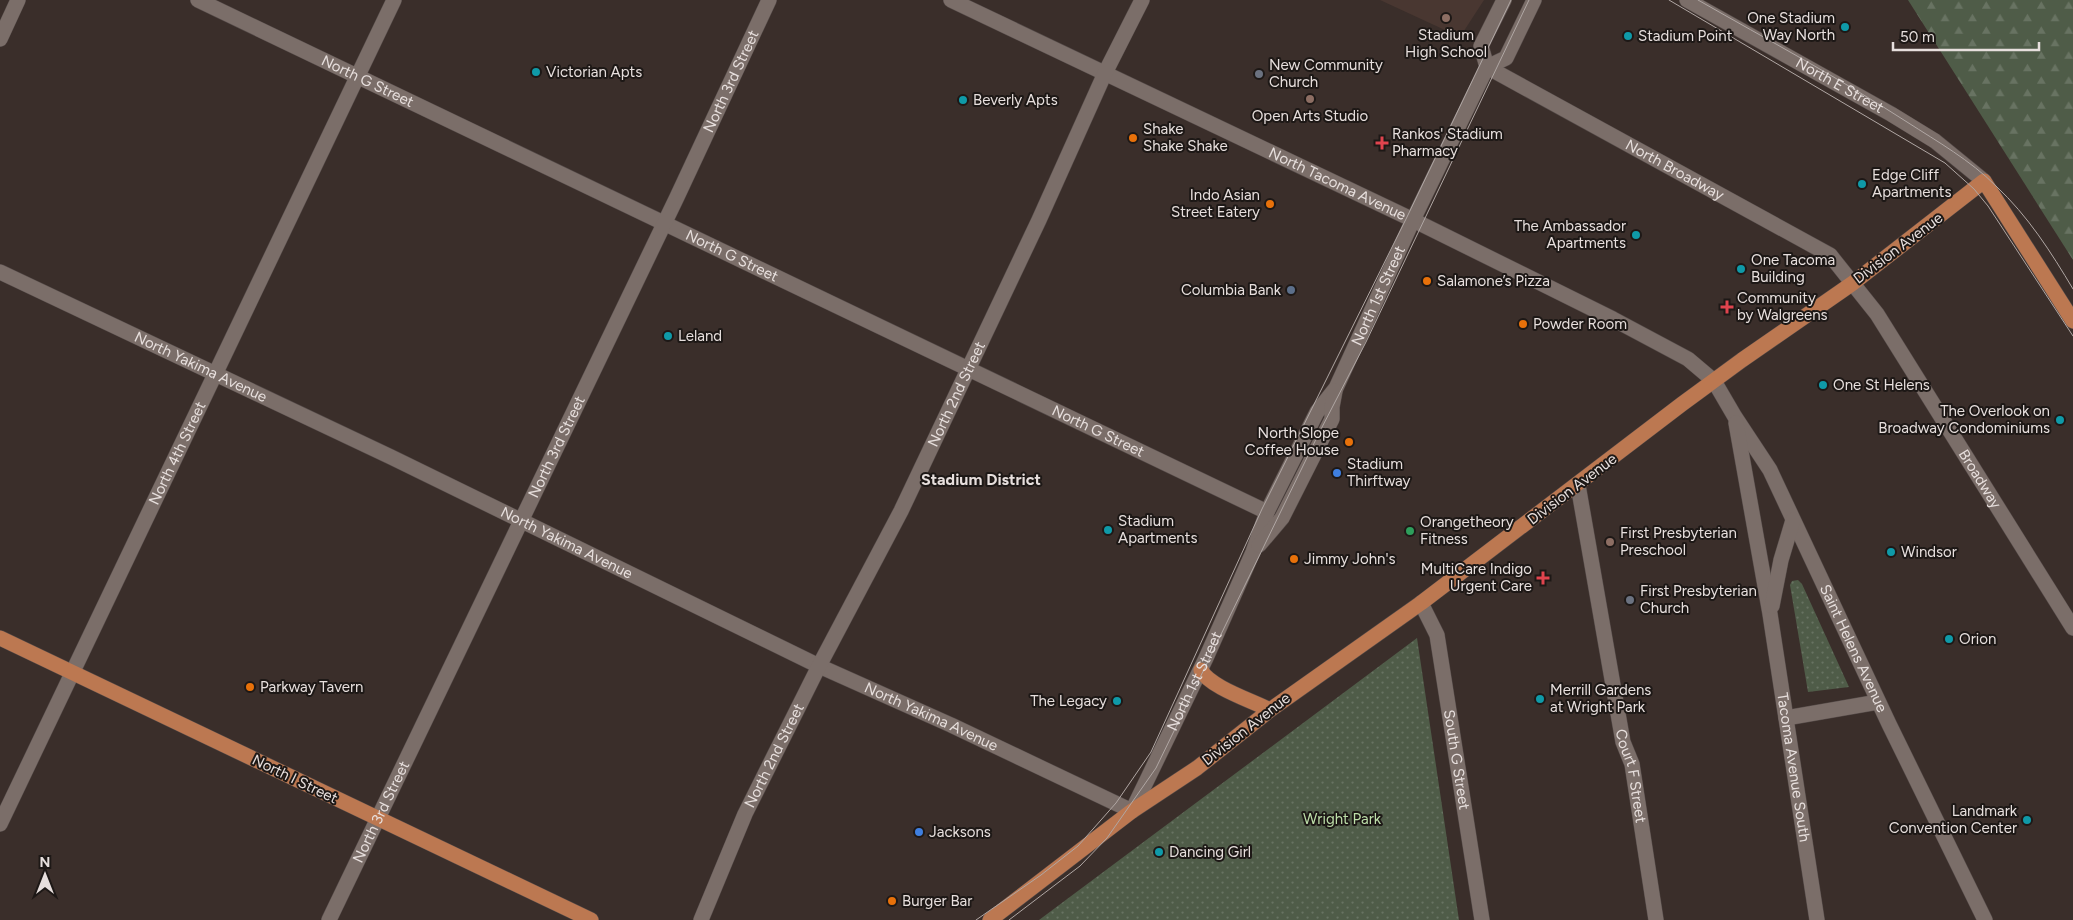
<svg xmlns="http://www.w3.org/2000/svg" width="2073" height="920" font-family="Figtree,sans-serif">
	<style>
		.built { fill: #493731 }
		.green { fill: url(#green-dots) }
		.forest { fill: url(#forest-firs) }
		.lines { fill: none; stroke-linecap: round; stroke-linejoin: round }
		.minor-casing { stroke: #544a48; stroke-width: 16 }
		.major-casing { stroke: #544a48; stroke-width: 16 }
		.minor { stroke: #7b6e69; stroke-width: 15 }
		.major { stroke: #bc7851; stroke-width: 15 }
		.tram { stroke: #b0a7a4; stroke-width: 1 }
		.education-dot { fill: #8d6e63; stroke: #1d1816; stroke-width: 2 }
		.culture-dot { fill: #0f9aa8; stroke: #1d1816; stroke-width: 2 }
		.worship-dot { fill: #6b7280; stroke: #1d1816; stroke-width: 2 }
		.food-dot { fill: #e8710a; stroke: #1d1816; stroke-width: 2 }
		.health-dot { fill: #e0444e; stroke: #1d1816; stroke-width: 2 }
		.service-dot { fill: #5c6f8a; stroke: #1d1816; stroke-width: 2 }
		.shop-dot { fill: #3f7fe0; stroke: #1d1816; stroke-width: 2 }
		.leisure-dot { fill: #2e9e5b; stroke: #1d1816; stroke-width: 2 }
		.labels { text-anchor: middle; stroke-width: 4; stroke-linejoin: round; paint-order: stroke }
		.poi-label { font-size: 15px; fill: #e7dfdd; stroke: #1d1816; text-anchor: start }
		.street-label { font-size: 15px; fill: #e7dfdd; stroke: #1d1816 }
		.park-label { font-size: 15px; fill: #bddea9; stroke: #1d1816 }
		.neighbourhood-label { font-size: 16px; font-weight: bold; fill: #e7dfdd; stroke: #1d1816 }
	</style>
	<defs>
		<pattern id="green-dots" width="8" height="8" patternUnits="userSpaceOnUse" patternTransform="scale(1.25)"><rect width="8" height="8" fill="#4f5c48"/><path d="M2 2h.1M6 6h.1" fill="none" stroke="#687362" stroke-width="1.8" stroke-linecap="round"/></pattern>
		<pattern id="forest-firs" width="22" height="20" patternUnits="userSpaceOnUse" patternTransform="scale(1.25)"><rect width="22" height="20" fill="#4f5c48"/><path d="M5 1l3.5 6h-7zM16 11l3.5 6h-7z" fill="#687362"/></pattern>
	</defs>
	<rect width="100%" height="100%" fill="#3a2e2a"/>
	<path class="built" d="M 1380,0 L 1484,0 L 1460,37 Z"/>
	<path class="green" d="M 1798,580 L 1802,584 L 1849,687 L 1808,692 L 1790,585 L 1792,581 Z
		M 1417,638 L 1459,920 L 1039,920 Z"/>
	<path class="forest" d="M 1908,0 L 2073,0 L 2073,260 Z"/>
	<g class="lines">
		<defs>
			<g id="minor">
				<path id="s1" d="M 198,0 L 1267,512"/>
				<path id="s2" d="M 951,0 L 1407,217 L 1613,319 L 1688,359 L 1714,381 L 1735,417 L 1770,470 L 1889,724 L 1985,920"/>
				<path id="s3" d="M 1687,0 L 1891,114 L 1935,141 L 1984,181"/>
				<path d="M 0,39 L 18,0"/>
				<path id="s4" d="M 1487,67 L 1830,255 L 1877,314 L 2073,628"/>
				<path d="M 1487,67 L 1481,46 L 1504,0"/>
				<path id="s5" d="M 0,272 L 391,457 L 819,666 L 951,725 L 1132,811 L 1206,658 L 1253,552 L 1267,512 L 1317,412 L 1336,388 L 1413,220 L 1487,67 L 1506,58 L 1534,0"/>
				<path id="s6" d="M 1736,423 L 1770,614 L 1817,920"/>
				<path id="s7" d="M 1578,485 L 1623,742 L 1632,764 L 1656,920"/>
				<path d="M 1259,545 L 1282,518 L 1332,419 L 1332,407 L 1335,391"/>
				<path id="s8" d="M 1421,603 L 1437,635 L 1482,920"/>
				<path d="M 1772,606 L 1781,560 L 1793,520"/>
				<path d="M 1786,718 L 1878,702"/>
				<path id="s9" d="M 0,824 L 394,0"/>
				<path id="s10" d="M 329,920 L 677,197 L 769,0"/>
				<path id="s11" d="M 701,920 L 745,814 L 819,666 L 901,511 L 1039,220 L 1105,73 L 1142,0"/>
			</g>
			<path id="major" d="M 0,638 L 591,920
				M 1201,670 C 1209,687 1253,701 1270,710
				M 990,920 L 1132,811 L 1197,768 L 1270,710 L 1421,603 L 1682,404 L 1742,360 L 1853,283 L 1984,181 L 2073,321"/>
		</defs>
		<use href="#minor" class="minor-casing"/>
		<use href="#major" class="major-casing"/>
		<use href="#minor" class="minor"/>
		<use href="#major" class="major"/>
		<path class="tram" d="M 1669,0 L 1945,163 L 1974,189 L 1988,206 L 2073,336
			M 1698,0 C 1768,40 1839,78 1907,122 C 1938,142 1970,160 1996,186 C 2028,216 2051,252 2073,289
			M 976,920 L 1041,875 L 1078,846 L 1116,803 L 1151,752 L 1262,509 L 1407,217 L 1511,0
			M 1009,920 L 1080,866 L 1107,838 L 1156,768 L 1319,433 L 1366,342 L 1529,0"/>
	</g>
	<g class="education-dot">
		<circle cx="1446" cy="18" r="5"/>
		<circle cx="1310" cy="99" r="5"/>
		<circle cx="1610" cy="542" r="5"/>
	</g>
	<g class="culture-dot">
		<circle cx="1845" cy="27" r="5"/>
		<circle cx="1628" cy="36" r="5"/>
		<circle cx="536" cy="72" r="5"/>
		<circle cx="963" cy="100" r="5"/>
		<circle cx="1862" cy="184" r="5"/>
		<circle cx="1636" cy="235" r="5"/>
		<circle cx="1741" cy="269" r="5"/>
		<circle cx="668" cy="336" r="5"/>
		<circle cx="1823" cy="385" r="5"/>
		<circle cx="2060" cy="420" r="5"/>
		<circle cx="1108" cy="530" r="5"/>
		<circle cx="1891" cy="552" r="5"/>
		<circle cx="1949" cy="639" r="5"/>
		<circle cx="1540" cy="699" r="5"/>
		<circle cx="1117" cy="701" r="5"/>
		<circle cx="2027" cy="820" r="5"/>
		<circle cx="1159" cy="852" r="5"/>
	</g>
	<g class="worship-dot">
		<circle cx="1259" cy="74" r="5"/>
		<circle cx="1630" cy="600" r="5"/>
	</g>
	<g class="food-dot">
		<circle cx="1133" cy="138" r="5"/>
		<circle cx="1270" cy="204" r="5"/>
		<circle cx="1427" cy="281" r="5"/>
		<circle cx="1523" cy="324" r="5"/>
		<circle cx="1349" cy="442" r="5"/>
		<circle cx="1294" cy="559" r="5"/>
		<circle cx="250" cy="687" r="5"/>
		<circle cx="892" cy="901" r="5"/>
	</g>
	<g class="health-dot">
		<path d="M1379.5 135.5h5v5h5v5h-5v5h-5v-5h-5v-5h5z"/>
		<path d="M1724.5 299.5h5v5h5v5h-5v5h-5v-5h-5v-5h5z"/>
		<path d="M1540.5 570.5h5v5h5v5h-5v5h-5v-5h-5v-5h5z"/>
	</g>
	<circle class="service-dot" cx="1291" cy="290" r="5"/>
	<g class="shop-dot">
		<circle cx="1337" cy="473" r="5"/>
		<circle cx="919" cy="832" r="5"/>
	</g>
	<circle class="leisure-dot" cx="1410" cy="531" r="5"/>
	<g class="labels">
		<g class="poi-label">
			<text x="1835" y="23" text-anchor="end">One Stadium<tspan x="1835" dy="17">Way North</tspan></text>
			<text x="1446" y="40" text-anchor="middle">Stadium<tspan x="1446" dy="17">High School</tspan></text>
			<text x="1638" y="41">Stadium Point</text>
			<text x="1269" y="70">New Community<tspan x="1269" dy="17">Church</tspan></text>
			<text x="546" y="77">Victorian Apts</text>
			<text x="973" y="105">Beverly Apts</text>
			<text x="1310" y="121" text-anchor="middle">Open Arts Studio</text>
			<text x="1143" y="134">Shake<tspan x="1143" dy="17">Shake Shake</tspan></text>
			<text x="1392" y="139">Rankos' Stadium<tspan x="1392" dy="17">Pharmacy</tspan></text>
			<text x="1872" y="180">Edge Cliff<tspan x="1872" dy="17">Apartments</tspan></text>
			<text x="1260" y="200" text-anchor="end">Indo Asian<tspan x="1260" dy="17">Street Eatery</tspan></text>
			<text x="1626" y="231" text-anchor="end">The Ambassador<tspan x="1626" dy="17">Apartments</tspan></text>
			<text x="1751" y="265">One Tacoma<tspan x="1751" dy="17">Building</tspan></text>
			<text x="1437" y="286">Salamone’s Pizza</text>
			<text x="1281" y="295" text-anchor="end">Columbia Bank</text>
			<text x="1737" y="303">Community<tspan x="1737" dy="17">by Walgreens</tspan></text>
			<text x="1533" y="329">Powder Room</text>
			<text x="678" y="341">Leland</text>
			<text x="1833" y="390">One St Helens</text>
			<text x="2050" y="416" text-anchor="end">The Overlook on<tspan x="2050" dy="17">Broadway Condominiums</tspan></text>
			<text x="1339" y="438" text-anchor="end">North Slope<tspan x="1339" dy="17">Coffee House</tspan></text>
			<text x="1347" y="469">Stadium<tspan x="1347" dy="17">Thirftway</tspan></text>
			<text x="1118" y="526">Stadium<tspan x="1118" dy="17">Apartments</tspan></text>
			<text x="1420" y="527">Orangetheory<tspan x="1420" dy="17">Fitness</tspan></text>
			<text x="1620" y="538">First Presbyterian<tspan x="1620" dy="17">Preschool</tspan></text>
			<text x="1901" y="557">Windsor</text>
			<text x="1304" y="564">Jimmy John's</text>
			<text x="1532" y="574" text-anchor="end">MultiCare Indigo<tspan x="1532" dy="17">Urgent Care</tspan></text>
			<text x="1640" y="596">First Presbyterian<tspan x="1640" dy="17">Church</tspan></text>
			<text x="1959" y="644">Orion</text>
			<text x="260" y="692">Parkway Tavern</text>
			<text x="1550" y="695">Merrill Gardens<tspan x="1550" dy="17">at Wright Park</tspan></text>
			<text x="1107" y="706" text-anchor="end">The Legacy</text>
			<text x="2017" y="816" text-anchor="end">Landmark<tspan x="2017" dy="17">Convention Center</tspan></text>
			<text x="929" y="837">Jacksons</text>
			<text x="1169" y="857">Dancing Girl</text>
			<text x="902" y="906">Burger Bar</text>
		</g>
		<g class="street-label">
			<text dy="5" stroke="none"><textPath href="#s1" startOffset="188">North G Street</textPath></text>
			<text dy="5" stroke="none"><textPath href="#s10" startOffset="930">North 3rd Street</textPath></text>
			<text dy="5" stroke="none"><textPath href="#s3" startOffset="175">North E Street</textPath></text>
			<text dy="5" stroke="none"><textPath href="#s4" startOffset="214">North Broadway</textPath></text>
			<text dy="5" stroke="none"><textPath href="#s2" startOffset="428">North Tacoma Avenue</textPath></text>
			<text transform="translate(1898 248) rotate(-37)" y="5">Division Avenue</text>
			<text dy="5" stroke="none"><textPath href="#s1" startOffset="592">North G Street</textPath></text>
			<text dy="5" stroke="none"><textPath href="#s5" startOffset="1826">North 1st Street</textPath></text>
			<text dy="5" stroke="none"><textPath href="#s5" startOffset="222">North Yakima Avenue</textPath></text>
			<text dy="5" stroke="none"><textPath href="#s11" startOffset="585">North 2nd Street</textPath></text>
			<text dy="5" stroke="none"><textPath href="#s1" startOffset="998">North G Street</textPath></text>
			<text dy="5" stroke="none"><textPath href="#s10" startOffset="525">North 3rd Street</textPath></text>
			<text dy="5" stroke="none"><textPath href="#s9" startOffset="411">North 4th Street</textPath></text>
			<text dy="5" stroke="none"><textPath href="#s4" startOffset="661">Broadway</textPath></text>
			<text transform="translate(1572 489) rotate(-37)" y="5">Division Avenue</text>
			<text dy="5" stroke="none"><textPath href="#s5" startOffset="628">North Yakima Avenue</textPath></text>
			<text dy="5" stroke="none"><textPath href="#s2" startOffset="1156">Saint Helens Avenue</textPath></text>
			<text dy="5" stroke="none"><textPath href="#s5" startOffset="1398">North 1st Street</textPath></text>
			<text dy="5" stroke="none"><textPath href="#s5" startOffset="1032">North Yakima Avenue</textPath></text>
			<text transform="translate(1246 729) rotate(-38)" y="5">Division Avenue</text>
			<text dy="5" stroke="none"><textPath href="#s11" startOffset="180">North 2nd Street</textPath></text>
			<text dy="5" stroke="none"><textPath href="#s8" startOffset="162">South G Street</textPath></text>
			<text dy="5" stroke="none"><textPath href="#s6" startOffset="349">Tacoma Avenue South</textPath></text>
			<text dy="5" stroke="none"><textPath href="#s7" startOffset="296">Court F Street</textPath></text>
			<text transform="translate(295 779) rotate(26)" y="5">North I Street</text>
			<text dy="5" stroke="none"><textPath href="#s10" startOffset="120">North 3rd Street</textPath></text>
		</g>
		<g class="park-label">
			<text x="1342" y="824">Wright Park</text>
		</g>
		<g class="neighbourhood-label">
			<text x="981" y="485">Stadium District</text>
		</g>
	</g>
	<g transform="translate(45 875)" stroke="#1d1816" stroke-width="4" paint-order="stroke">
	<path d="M0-4L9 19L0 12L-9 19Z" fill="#e7dfdd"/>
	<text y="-8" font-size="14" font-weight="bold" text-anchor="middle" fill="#e7dfdd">N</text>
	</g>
	<path d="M1893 42v8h146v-8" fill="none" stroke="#e7dfdd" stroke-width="2.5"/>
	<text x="1900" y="42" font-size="15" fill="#e7dfdd" stroke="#1d1816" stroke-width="4" paint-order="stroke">50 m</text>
</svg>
